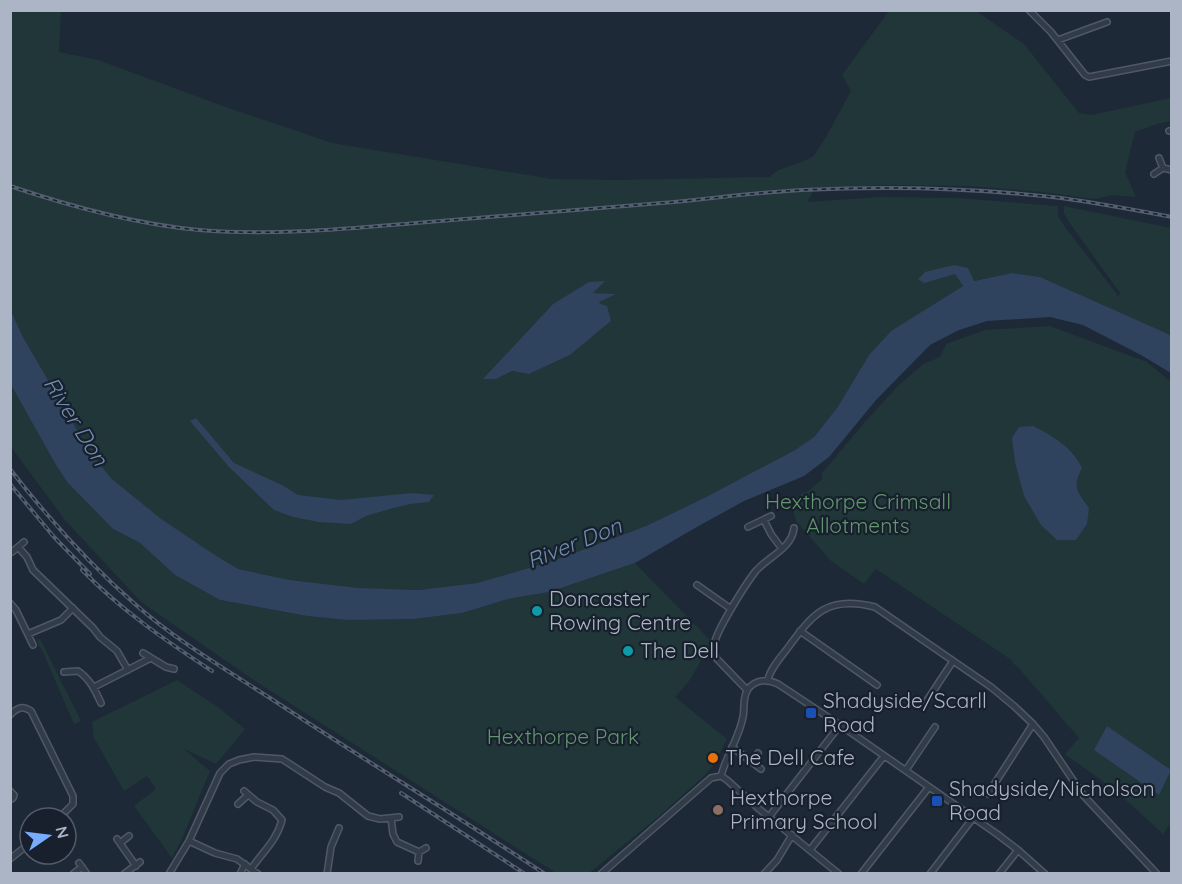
<svg xmlns="http://www.w3.org/2000/svg" width="1182" height="884" font-family="Quicksand,sans-serif">
	<style>
		.green { fill: #203638; fill-rule: evenodd }
		.water { fill: #2f435e }
		.lines { fill: none; stroke-linecap: round; stroke-linejoin: round }
		.minor-casing { stroke: #4f5866; stroke-width: 8 }
		.minor { stroke: #323b48; stroke-width: 5 }
		.rail-casing { stroke: #535f6f; stroke-width: 4 }
		.rail { stroke: #17202c; stroke-width: 1.5; stroke-dasharray: 4.5; stroke-linecap: butt }
		.culture-dot { fill: #0f9aa8; stroke: #17202c; stroke-width: 2 }
		.transit-dot { fill: #1a4fb4; stroke: #17202c; stroke-width: 2 }
		.food-dot { fill: #e8710a; stroke: #17202c; stroke-width: 2 }
		.education-dot { fill: #8d6e63; stroke: #17202c; stroke-width: 2 }
		.labels { text-anchor: middle; stroke-width: 4.5; stroke-linejoin: round; paint-order: stroke }
		.park-label { font-size: 21px; fill: #62966e; stroke: #17202c }
		.poi-label { font-size: 21px; fill: #abb5c5; stroke: #17202c; text-anchor: start }
		.water-label { font-size: 22px; font-style: italic; fill: #728db0; stroke: #17202c }
	</style>
	<rect width="100%" height="100%" fill="#1e2937"/>
	<path class="green" d="M 11,11 L 61,11 L 59,52 L 98,60 L 223,106 L 332,143 L 552,179 L 619,180 L 770,177 C 779,166 799,165 812,157 C 820,151 844,103 851,91 L 842,75 L 889,11 L 976,11 L 1024,44 L 1079,113 L 1091,115 L 1171,98 L 1171,121 L 1157,124 L 1135,132 L 1125,172 L 1136,197 L 1112,195 L 1095,199 L 1041,192 L 969,186 L 889,185 L 815,188 L 807,202 L 880,197 L 957,198 L 1058,206 L 1058,216 L 1065,227 L 1117,294 L 1118,297 L 1120,293 L 1071,225 L 1064,213 L 1064,206 L 1171,228 L 1171,337 L 1040,277 L 1012,273 L 974,281 L 955,274 L 963,286 L 891,331 L 869,355 L 837,408 L 814,437 L 795,450 L 702,499 L 646,526 L 553,561 L 477,583 L 419,590 L 359,588 L 290,580 L 238,569 L 215,555 L 160,518 L 112,479 L 91,454 L 23,337 L 11,311 ZM 604,282 L 592,293 L 615,294 L 599,301 L 611,321 L 570,355 L 529,374 L 512,371 L 496,379 L 484,379 L 553,304 Z
		M 1050,326 L 1147,362 L 1171,382 L 1172,821 L 1163,834 L 1115,790 L 1065,754 L 1079,738 L 1017,666 L 1012,663 L 1013,661 L 876,569 L 864,584 L 831,561 L 796,521 L 793,508 L 796,498 L 802,493 L 807,492 L 822,479 L 822,473 L 864,423 L 898,386 L 923,364 L 940,357 L 946,344 L 985,330 Z
		M 11,385 L 67,482 L 113,529 L 140,543 L 175,575 L 220,600 L 307,616 L 350,620 L 414,619 L 462,613 L 508,599 L 549,592 L 635,563 L 712,642 L 689,681 L 675,697 L 727,739 L 715,763 L 705,775 L 657,818 L 589,873 L 556,873 L 255,681 L 141,602 L 65,520 L 11,447 Z
		M 37,639 L 40,639 L 81,721 L 74,724 L 42,650 L 38,645 Z
		M 177,680 L 218,707 L 245,729 L 216,764 L 184,749 L 210,771 L 182,839 L 172,858 L 134,806 L 156,789 L 147,776 L 124,791 L 94,738 L 92,722 Z"/>
	<path class="water" d="M 954,265 L 968,268 L 974,281 L 1012,273 L 1040,277 L 1168,334 L 1171,337 L 1171,373 L 1141,355 L 1083,325 L 1050,317 L 987,321 L 959,330 L 930,345 L 876,400 L 829,457 L 804,476 L 744,501 L 695,528 L 635,563 L 549,592 L 508,599 L 462,613 L 414,619 L 348,620 L 307,616 L 220,600 L 175,575 L 140,543 L 113,529 L 67,482 L 55,463 L 11,385 L 11,311 L 23,337 L 91,454 L 112,479 L 160,518 L 215,555 L 238,569 L 290,580 L 359,588 L 419,590 L 477,583 L 553,561 L 646,526 L 702,499 L 795,450 L 814,437 L 837,408 L 869,355 L 891,331 L 963,286 L 955,274 L 924,283 L 918,279 L 925,272 Z
		M 605,281 L 593,293 L 616,294 L 599,302 L 601,304 L 607,306 L 611,321 L 570,355 L 529,374 L 512,371 L 496,379 L 483,379 L 553,304 L 589,282 Z
		M 196,418 L 234,463 L 282,485 L 298,495 L 341,500 L 412,493 L 434,495 L 429,502 L 410,504 L 393,508 L 366,516 L 351,524 L 319,522 L 293,517 L 274,510 L 229,467 L 190,421 Z
		M 1033,426 C 1053,436 1072,447 1082,468 C 1072,487 1077,492 1089,508 L 1087,524 L 1076,540 L 1057,540 L 1041,525 L 1024,496 L 1015,462 L 1012,438 L 1019,427 Z
		M 1107,726 L 1171,770 L 1159,795 L 1094,750 Z"/>
	<g class="lines">
		<defs>
			<path id="minor" d="M 1029,10 L 1051,32 L 1085,75 L 1089,77 L 1172,61
				M 1058,40 L 1107,22
				M 1169,131 L 1172,130
				M 1163,168 L 1172,170
				M 1154,174 L 1163,168 L 1159,158
				M 764,520 L 771,534 L 782,549
				M 748,527 L 771,516
				M 18,547 L 27,557 L 33,570 L 93,628 L 100,637 L 117,651 L 128,670
				M 12,552 L 24,542
				M 697,585 L 731,609
				M 10,603 L 16,610 L 33,645
				M 800,631 L 877,685
				M 28,634 L 61,620 L 73,608
				M 143,653 L 166,667 L 174,669
				M 64,672 L 78,671 C 90,679 95,690 101,703
				M 768,680 C 770,669 780,658 787,649 C 813,613 828,595 875,607 L 991,687 L 1014,706 L 1033,724 L 1044,737 L 1083,795 L 1157,874
				M 94,687 L 151,658
				M 747,690 L 717,659 C 714,654 713,651 714,645 C 716,631 745,585 755,572 C 767,557 792,549 794,528
				M 926,702 L 953,661
				M 10,715 C 17,708 22,705 31,711 L 73,796 L 73,804 L 59,818
				M 732,747 L 761,769
				M 752,762 L 758,753
				M 906,770 L 935,727
				M 721,776 C 726,756 739,738 743,717 C 745,708 742,698 748,689 C 756,679 768,679 778,684 L 840,725 L 997,834 L 1018,850 L 1045,874
				M 721,776 L 727,780 L 759,809 L 839,874
				M 10,791 L 14,795 L 13,798 L 10,800
				M 244,791 L 257,802 L 273,810 L 282,820 C 277,840 262,853 251,869
				M 988,794 L 1033,724
				M 238,804 L 248,795
				M 769,817 L 840,725
				M 391,818 L 393,834 L 397,842 L 419,852
				M 117,839 L 136,866
				M 189,841 L 215,853 L 237,859 L 258,874
				M 120,843 L 129,836
				M 810,850 L 884,756
				M 10,859 L 30,843
				M 418,861 L 419,852 L 426,848
				M 79,863 L 87,874
				M 73,874 L 82,867
				M 124,874 L 140,862
				M 169,874 L 189,841 L 220,773 L 229,764 L 239,760 L 254,757 L 282,759 L 325,787 L 339,793 L 368,816 L 380,819 L 399,817
				M 240,874 L 245,864
				M 327,874 L 331,847 L 339,828
				M 601,874 L 711,778 L 721,776
				M 764,874 L 777,860 L 792,835
				M 861,874 L 929,787
				M 930,874 L 973,818
				M 999,874 L 1018,850"/>
		</defs>
		<use href="#minor" class="minor-casing"/>
		<use href="#minor" class="minor"/>
		<defs>
			<path id="rail" d="M 10,186 C 72,207 134,224 199,230 C 272,236 344,229 416,223 C 502,216 588,209 674,202 C 717,198 760,192 803,190 C 889,186 976,188 1061,198 C 1098,203 1135,210 1172,217
				M 10,469 C 48,518 89,564 136,605 C 177,641 225,669 270,698 C 361,758 454,814 545,874
				M 10,484 L 54,537 L 90,574
				M 82,570 C 121,610 166,641 212,671
				M 401,793 L 525,874"/>
		</defs>
		<use href="#rail" class="rail-casing"/>
		<use href="#rail" class="rail"/>
	</g>
	<g class="culture-dot">
		<circle cx="537" cy="611" r="6"/>
		<circle cx="628" cy="651" r="6"/>
	</g>
	<g class="transit-dot">
		<rect x="805" y="707" width="12" height="12" rx="3"/>
		<rect x="931" y="795" width="12" height="12" rx="3"/>
	</g>
	<circle class="food-dot" cx="713" cy="758" r="6"/>
	<circle class="education-dot" cx="718" cy="810" r="6"/>
	<g class="labels">
		<g class="park-label">
			<text x="858" y="509">Hexthorpe Crimsall<tspan x="858" dy="24">Allotments</tspan></text>
			<text x="563" y="744">Hexthorpe Park</text>
		</g>
		<g class="poi-label">
			<text x="549" y="606">Doncaster<tspan x="549" dy="24">Rowing Centre</tspan></text>
			<text x="640" y="658">The Dell</text>
			<text x="823" y="708">Shadyside/Scarll<tspan x="823" dy="24">Road</tspan></text>
			<text x="725" y="765">The Dell Cafe</text>
			<text x="949" y="796">Shadyside/Nicholson<tspan x="949" dy="24">Road</tspan></text>
			<text x="730" y="805">Hexthorpe<tspan x="730" dy="24">Primary School</tspan></text>
		</g>
		<g class="water-label">
			<text transform="translate(76 421) rotate(58)" y="8">River Don</text>
			<text transform="translate(574 543) rotate(-22)" y="8">River Don</text>
		</g>
	</g>
	<rect width="1182" height="884" fill="none" stroke="#abb5c5" stroke-width="24"/>
	<g transform="translate(48 836) rotate(76)"><circle r="28" fill="#17202c" stroke="#525c69" stroke-width="1.5"/>
	<path d="M0-4.5L10 22L0 15L-10 22Z" fill="#77acfe"/>
	<text y="-9" font-size="16" font-weight="bold" text-anchor="middle" fill="#abb5c5">N</text>
	</g>
</svg>
